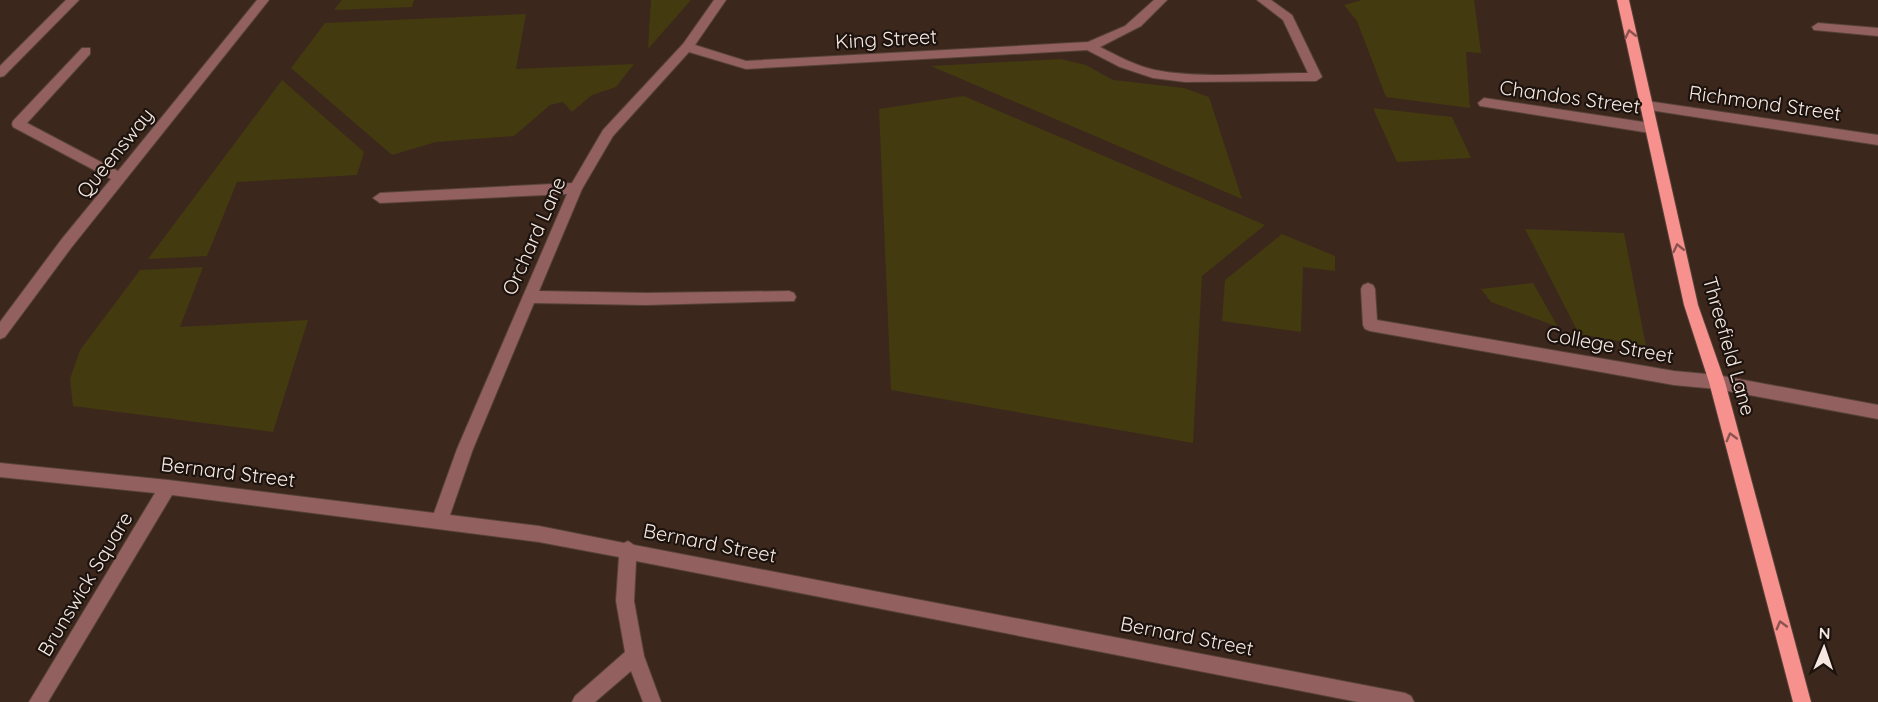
<svg xmlns="http://www.w3.org/2000/svg" width="1878" height="702" font-family="Quicksand,sans-serif">
	<style>
		.green { fill: #433a10 }
		.lines { fill: none; stroke-linecap: round; stroke-linejoin: round }
		.minor-casing { stroke: #564238; stroke-width: 2 }
		.major-casing { stroke: #564238; stroke-width: 2 }
		.minor { fill: #92605e; fill-rule: evenodd }
		.major { fill: #f7918d; fill-rule: evenodd }
		.oneway { stroke: #8a524e }
		.labels { text-anchor: middle; stroke-width: 4.5; stroke-linejoin: round; paint-order: stroke }
		.street-label { font-size: 20px; fill: #f6e8e1; stroke: #1c130e }
	</style>
	<rect width="100%" height="100%" fill="#3c271d"/>
	<path class="green" d="M 342,0 L 414,0 L 412,7 L 334,10 Z
		M 651,0 L 691,0 L 648,49 Z
		M 1362,0 L 1474,0 L 1481,53 L 1466,52 L 1470,108 L 1386,97 L 1357,21 L 1344,5 Z
		M 526,14 L 516,69 L 634,64 L 616,87 L 592,95 L 572,112 L 563,102 L 550,105 L 514,136 L 436,142 L 392,155 L 291,68 L 325,23 Z
		M 1061,59 L 1086,65 L 1113,80 L 1184,88 L 1209,97 L 1242,199 L 931,66 Z
		M 282,80 L 364,152 L 357,175 L 237,182 L 207,256 L 148,259 Z
		M 964,96 L 1265,225 L 1202,276 L 1193,443 L 891,390 L 879,109 Z
		M 1373,108 L 1452,117 L 1471,158 L 1397,162 Z
		M 1525,229 L 1624,233 L 1646,346 L 1579,334 Z
		M 1282,234 L 1335,256 L 1335,271 L 1303,267 L 1301,332 L 1222,321 L 1225,280 Z
		M 203,267 L 180,327 L 308,320 L 273,432 L 73,406 L 70,379 L 80,350 L 140,270 Z
		M 1533,283 L 1558,327 L 1491,302 L 1481,289 Z"/>
	<g class="lines">
		<defs>
			<path id="minor" d="M 66,0 L 79,0 L 4,76 L 0,77 L 0,66 Z
				M 257,0 L 269,0 L 71,248 L 5,337 L 0,339 L 0,322 L 61,240 L 111,179 L 13,127 L 12,124 L 13,121 L 82,48 L 90,48 L 90,54 L 27,123 L 118,171 Z
				M 714,0 L 726,0 L 695,45 L 746,61 L 1088,42 L 1125,26 L 1154,0 L 1167,0 L 1141,26 L 1100,47 C 1118,56 1136,66 1155,70 C 1201,79 1260,73 1308,73 L 1283,20 L 1257,0 L 1271,0 L 1292,15 L 1322,77 L 1316,81 L 1185,82 L 1153,78 L 1120,67 L 1087,50 L 746,69 L 689,52 L 613,136 L 582,189 L 539,291 L 646,293 L 789,291 L 794,293 L 796,297 L 794,301 L 646,305 L 534,303 L 473,449 L 450,515 L 539,526 L 624,543 L 628,541 L 634,545 L 1405,693 L 1411,696 L 1414,702 L 1358,702 L 636,561 L 634,601 L 644,656 L 661,702 L 643,702 L 631,671 L 595,702 L 572,702 L 575,696 L 625,652 L 616,601 L 619,557 L 539,542 L 172,495 L 48,702 L 29,702 L 155,493 L 0,477 L 0,463 L 168,480 L 434,513 L 457,449 L 567,194 L 380,203 L 373,198 L 380,193 L 572,183 L 603,130 L 683,44 Z
				M 1818,23 L 1878,28 L 1878,36 L 1814,30 L 1812,27 Z
				M 1484,98 L 1650,123 L 1656,128 L 1650,133 L 1480,106 L 1478,103 Z
				M 1647,101 L 1878,135 L 1878,145 L 1643,109 L 1641,106 L 1643,103 Z
				M 1368,283 L 1373,285 L 1375,289 L 1377,320 L 1674,371 L 1717,375 L 1878,405 L 1878,419 L 1717,389 L 1674,385 L 1370,331 L 1365,329 L 1363,325 L 1361,289 L 1363,285 Z"/>
			<path id="major" d="M 1617,0 L 1629,0 L 1698,305 L 1725,382 L 1811,702 L 1793,702 L 1709,382 L 1684,305 Z"/>
		</defs>
		<use href="#minor" class="minor-casing"/>
		<use href="#major" class="major-casing"/>
		<use href="#minor" class="minor"/>
		<use href="#major" class="major"/>
	</g>
	<defs><path id="oneway-chevron" d="M-2-3.5L2.5 0L-2 3.5" fill="none" stroke-width="1.6" stroke-linecap="round" stroke-linejoin="round" transform="scale(1.5)"/></defs>
	<g class="oneway">
		<use href="#oneway-chevron" transform="translate(1630 34) rotate(-103)"/>
		<use href="#oneway-chevron" transform="translate(1678 248) rotate(-103)"/>
		<use href="#oneway-chevron" transform="translate(1731 437) rotate(-105)"/>
		<use href="#oneway-chevron" transform="translate(1781 625) rotate(-105)"/>
	</g>
	<g class="labels">
		<g class="street-label">
			<text transform="translate(886 39) rotate(-3)" y="7">King Street</text>
			<text transform="translate(1570 97) rotate(8)" y="7">Chandos Street</text>
			<text transform="translate(1765 103) rotate(8)" y="7">Richmond Street</text>
			<text transform="translate(115 153) rotate(-51)" y="7">Queensway</text>
			<text transform="translate(534 236) rotate(-66)" y="7">Orchard Lane</text>
			<text transform="translate(1610 345) rotate(10)" y="7">College Street</text>
			<text transform="translate(1729 346) rotate(74)" y="7">Threefield Lane</text>
			<text transform="translate(228 472) rotate(7)" y="7">Bernard Street</text>
			<text transform="translate(710 543) rotate(11)" y="7">Bernard Street</text>
			<text transform="translate(85 584) rotate(-59)" y="7">Brunswick Square</text>
			<text transform="translate(1187 636) rotate(11)" y="7">Bernard Street</text>
		</g>
	</g>
	<g transform="translate(1824 648) rotate(2)" stroke="#1c130e" stroke-width="4.5" paint-order="stroke">
	<path d="M0-4.5L10 22L0 15L-10 22Z" fill="#f6e8e1"/>
	<text y="-9" font-size="16" font-weight="bold" text-anchor="middle" fill="#f6e8e1">N</text>
	</g>
</svg>
